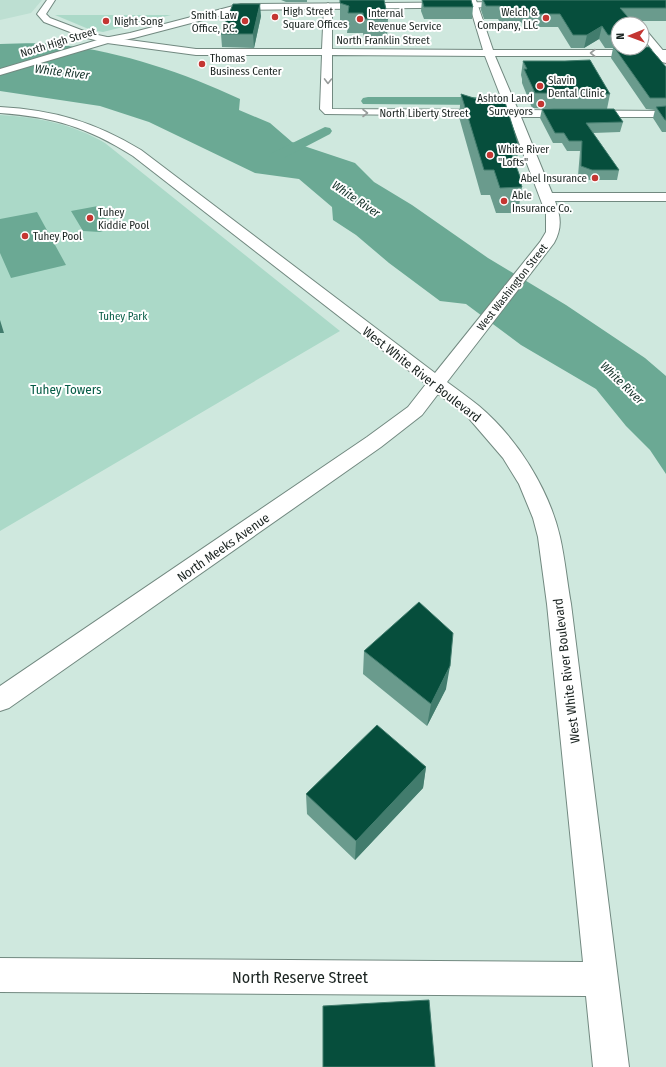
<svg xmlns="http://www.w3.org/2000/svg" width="666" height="1067" font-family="'Fira Sans Condensed',sans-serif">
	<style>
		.built { fill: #bddfd2 }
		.green { fill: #abd9c8 }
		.water { fill: #6ba994 }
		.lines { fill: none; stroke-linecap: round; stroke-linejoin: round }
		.canal { fill: #6ba994; fill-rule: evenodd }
		.minor-casing { stroke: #728980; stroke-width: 2 }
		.major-casing { stroke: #728980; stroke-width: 2 }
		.minor { fill: #fff; fill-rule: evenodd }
		.major { fill: #fff; fill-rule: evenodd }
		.wall { fill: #6a9b8d }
		.shaded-wall { fill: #427c6d }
		.building { fill: #064e3c; stroke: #427c6d }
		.oneway { stroke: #989c9b }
		.poi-dot { fill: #c43632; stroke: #fff; stroke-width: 1.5 }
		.labels { text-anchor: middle; stroke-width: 4; stroke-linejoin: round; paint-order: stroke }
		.far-poi-label { font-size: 11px; fill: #1a2320; stroke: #fff; text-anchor: start }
		.far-street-label { font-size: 11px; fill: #1a2320; stroke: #fff }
		.far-park-label { font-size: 11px; fill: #075d47; stroke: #fff }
		.far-water-label { font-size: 12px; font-style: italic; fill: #143229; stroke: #fff }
		.street-label { font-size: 13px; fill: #1a2320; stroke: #fff }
		.park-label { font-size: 13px; fill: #075d47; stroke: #fff }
		.near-street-label { font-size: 16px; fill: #1a2320; stroke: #fff }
	</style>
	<rect width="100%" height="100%" fill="#cfe8de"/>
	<path class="built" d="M 0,0 L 42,0 L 31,13 L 0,20 Z"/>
	<path class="green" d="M 55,15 L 171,15 L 103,32 L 91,30 Z
		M 0,115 C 37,117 73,124 105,143 L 340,331 L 0,531 Z"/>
	<path class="water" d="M 0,44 C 20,44 41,42 61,45 C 123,52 184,73 240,99 L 239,110 L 270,123 L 292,142 L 355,163 L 374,182 L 412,205 L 488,258 L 566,305 L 645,358 L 666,376 L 666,474 L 650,450 L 626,426 L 596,389 L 521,345 L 466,304 L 440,301 L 389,263 L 356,235 L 333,220 L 332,207 L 299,179 L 255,173 L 149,122 L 100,106 L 0,91 Z
		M 98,206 L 109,224 L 109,229 L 100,232 L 83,231 L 71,211 Z
		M 37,212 L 66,265 L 11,278 L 0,253 L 0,219 Z"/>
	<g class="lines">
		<path class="canal" d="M 368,97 L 481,97 L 486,98 L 488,101 L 486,104 L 481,105 L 363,104 L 361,101 L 363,98 Z
			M 325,127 L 330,128 L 332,131 L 330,134 L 282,159 L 272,159 L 269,156 L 272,153 Z"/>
		<defs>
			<path id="minor" d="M 47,0 L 55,0 L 46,14 L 50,18 L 89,33 L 107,37 L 196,49 L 322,49 L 324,6 L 328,3 L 332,6 L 332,49 L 483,50 L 468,0 L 476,0 L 493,50 L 666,50 L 666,56 L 495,56 L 518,110 L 666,111 L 666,117 L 521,117 L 552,193 L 666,193 L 666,201 L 555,201 C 561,217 562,228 554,243 L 447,382 C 458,390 469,398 479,406 C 517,438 549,489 560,537 C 565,559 567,582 571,604 L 629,1067 L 593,1067 L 586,996 L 0,992 L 0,958 L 583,962 L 547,604 L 538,537 L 533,518 L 519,484 L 503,458 L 466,415 L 438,394 L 422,415 L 381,447 L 9,708 L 0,711 L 0,686 L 367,437 L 408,407 L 426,384 L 133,156 C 87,127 54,117 0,113 L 0,107 C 54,110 95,122 141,150 L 435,373 L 540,242 L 546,232 L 546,214 L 509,116 L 325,114 L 320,109 L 322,55 L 196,55 L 107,43 L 83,37 L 44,22 L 37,14 ZM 332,55 L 485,56 L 506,110 L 332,109 Z"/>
			<path id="major" d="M 511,2 L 515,5 L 514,7 L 241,10 L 134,38 L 108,43 L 0,75 L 0,69 L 104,38 L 130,33 L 241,4 Z
				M 642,28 L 645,29 L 666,54 L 666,63 L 662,62 L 642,37 Z"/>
		</defs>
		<use href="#minor" class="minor-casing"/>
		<use href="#major" class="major-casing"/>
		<use href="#minor" class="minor"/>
		<use href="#major" class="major"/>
	</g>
	<path class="wall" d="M 281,0 L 307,0 L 307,2 L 286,2 Z
		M 340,0 L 388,19 L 387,39 L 364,39 L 363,33 L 347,33 L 348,25 L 340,22 Z
		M 422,0 L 471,0 L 473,7 L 472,19 L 424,19 L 421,11 Z
		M 477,0 L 666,0 L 666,21 L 631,21 L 618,24 L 618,48 L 666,67 L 666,132 L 662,132 L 653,118 L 655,110 L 646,109 L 611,58 L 613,48 L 605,48 L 599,39 L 584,48 L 571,48 L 558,27 L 524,27 L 521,22 L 500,22 L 498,19 L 484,19 L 481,10 L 482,0 Z
		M 261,16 L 254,48 L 222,47 L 221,34 Z
		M 523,61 L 610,94 L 607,109 L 623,122 L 620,132 L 593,133 L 619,170 L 617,180 L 590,180 L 578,176 L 580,151 L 567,151 L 562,143 L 553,143 L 540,118 L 542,109 L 554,109 L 532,108 L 522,83 L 522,79 L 521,75 Z
		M 461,94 L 519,147 L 516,166 L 522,182 L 522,187 L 518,213 L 496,213 L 490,195 L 481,195 L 459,117 Z
		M 364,651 L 446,689 L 427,726 L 363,674 Z
		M 426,767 L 423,788 L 355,860 L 307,814 L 306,794 Z"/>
	<path class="shaded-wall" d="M 260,4 L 261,16 L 254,48 L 253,34 Z
		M 602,26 L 599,39 L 584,48 L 587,35 Z
		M 0,320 L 4,333 L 0,333 Z
		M 450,666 L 446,689 L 427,726 L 431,704 Z
		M 426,767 L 423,788 L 355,860 L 356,841 Z"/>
	<path class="building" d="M 340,0 L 384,0 L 388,19 L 364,19 L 363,13 L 348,13 L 349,6 L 340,3 Z
		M 422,0 L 471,0 L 473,7 L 424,7 Z
		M 483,0 L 666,0 L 666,8 L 620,8 L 634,24 L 618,24 L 618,35 L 608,35 L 602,26 L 587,35 L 573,35 L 560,14 L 526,14 L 523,9 L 501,9 L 500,6 L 486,6 Z
		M 233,4 L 260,4 L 253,34 L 221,34 Z
		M 614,47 L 618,47 L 618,48 L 642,48 L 642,47 L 649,47 L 666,67 L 666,98 L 650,98 Z
		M 590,60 L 610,94 L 535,93 L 524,69 L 527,69 L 523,61 L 565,61 Z
		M 461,94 L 480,100 L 504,99 L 519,147 L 509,147 L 522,182 L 520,182 L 522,187 L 500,188 L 494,170 L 484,170 Z
		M 666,106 L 666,120 L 665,120 L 656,107 Z
		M 542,109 L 614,109 L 623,122 L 586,123 L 619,170 L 592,170 L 581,166 L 582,141 L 569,141 L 564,133 L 555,133 Z
		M 419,602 L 453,633 L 450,666 L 431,704 L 364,651 Z
		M 377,725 L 426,767 L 356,841 L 306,794 Z
		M 429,1000 L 435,1067 L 323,1067 L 323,1006 Z"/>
	<defs><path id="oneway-chevron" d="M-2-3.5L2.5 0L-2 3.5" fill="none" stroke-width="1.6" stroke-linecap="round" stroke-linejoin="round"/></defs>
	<g class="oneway">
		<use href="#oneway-chevron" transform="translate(593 53) rotate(-180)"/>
		<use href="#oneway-chevron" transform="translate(328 81) rotate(91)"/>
		<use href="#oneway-chevron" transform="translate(365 113)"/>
	</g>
	<g class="poi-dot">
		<circle cx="275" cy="17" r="4"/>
		<circle cx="546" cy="18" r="4"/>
		<circle cx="360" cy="19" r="4"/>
		<circle cx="106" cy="21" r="4"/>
		<circle cx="245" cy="21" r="4"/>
		<circle cx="202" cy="64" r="4"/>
		<circle cx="540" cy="86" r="4"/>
		<circle cx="541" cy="104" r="4"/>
		<circle cx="490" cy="155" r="4"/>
		<circle cx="595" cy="178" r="4"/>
		<circle cx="504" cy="201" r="4"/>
		<circle cx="90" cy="218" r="4"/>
		<circle cx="25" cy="236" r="4"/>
	</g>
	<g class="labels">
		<g class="far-poi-label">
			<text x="283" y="15">High Street<tspan x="283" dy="13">Square Offices</tspan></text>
			<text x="538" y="16" text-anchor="end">Welch &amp;<tspan x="538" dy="13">Company, LLC</tspan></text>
			<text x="368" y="17">Internal<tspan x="368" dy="13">Revenue Service</tspan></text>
			<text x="237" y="19" text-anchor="end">Smith Law<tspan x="237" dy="13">Office, P.C.</tspan></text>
			<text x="114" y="25">Night Song</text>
			<text x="210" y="62">Thomas<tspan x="210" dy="13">Business Center</tspan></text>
			<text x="548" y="84">Slavin<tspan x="548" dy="13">Dental Clinic</tspan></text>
			<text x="533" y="102" text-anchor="end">Ashton Land<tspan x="533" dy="13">Surveyors</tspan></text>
			<text x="498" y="153">White River<tspan x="498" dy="13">"Lofts"</tspan></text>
			<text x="587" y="182" text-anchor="end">Abel Insurance</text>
			<text x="512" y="199">Able<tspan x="512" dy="13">Insurance Co.</tspan></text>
			<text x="98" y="216">Tuhey<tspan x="98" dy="13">Kiddie Pool</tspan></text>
			<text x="33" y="240">Tuhey Pool</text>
		</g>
		<g class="far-street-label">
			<text x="383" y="44">North Franklin Street</text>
			<text transform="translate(58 42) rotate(-17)" y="4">North High Street</text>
			<text x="424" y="117">North Liberty Street</text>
			<text transform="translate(512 287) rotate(-52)" y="4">West Washington Street</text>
		</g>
		<g class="far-park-label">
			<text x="123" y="320">Tuhey Park</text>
		</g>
		<g class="far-water-label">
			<text transform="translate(62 72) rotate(7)" y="4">White River</text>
			<text transform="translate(356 199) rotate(34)" y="4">White River</text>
			<text transform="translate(622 383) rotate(44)" y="4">White River</text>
		</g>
		<g class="street-label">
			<text transform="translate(422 374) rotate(38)" y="5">West White River Boulevard</text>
			<text transform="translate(223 547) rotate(-35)" y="5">North Meeks Avenue</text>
			<text transform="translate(566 671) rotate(-97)" y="5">West White River Boulevard</text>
		</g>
		<g class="park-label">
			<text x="66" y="394">Tuhey Towers</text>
		</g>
		<g class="near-street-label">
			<text x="300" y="983">North Reserve Street</text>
		</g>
	</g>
	<g transform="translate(630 36) rotate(269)"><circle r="19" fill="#ffffff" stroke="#a3a7a6"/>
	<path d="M0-3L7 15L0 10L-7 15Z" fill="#c43632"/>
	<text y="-6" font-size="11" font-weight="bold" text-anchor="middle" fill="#1a2320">N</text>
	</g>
</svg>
